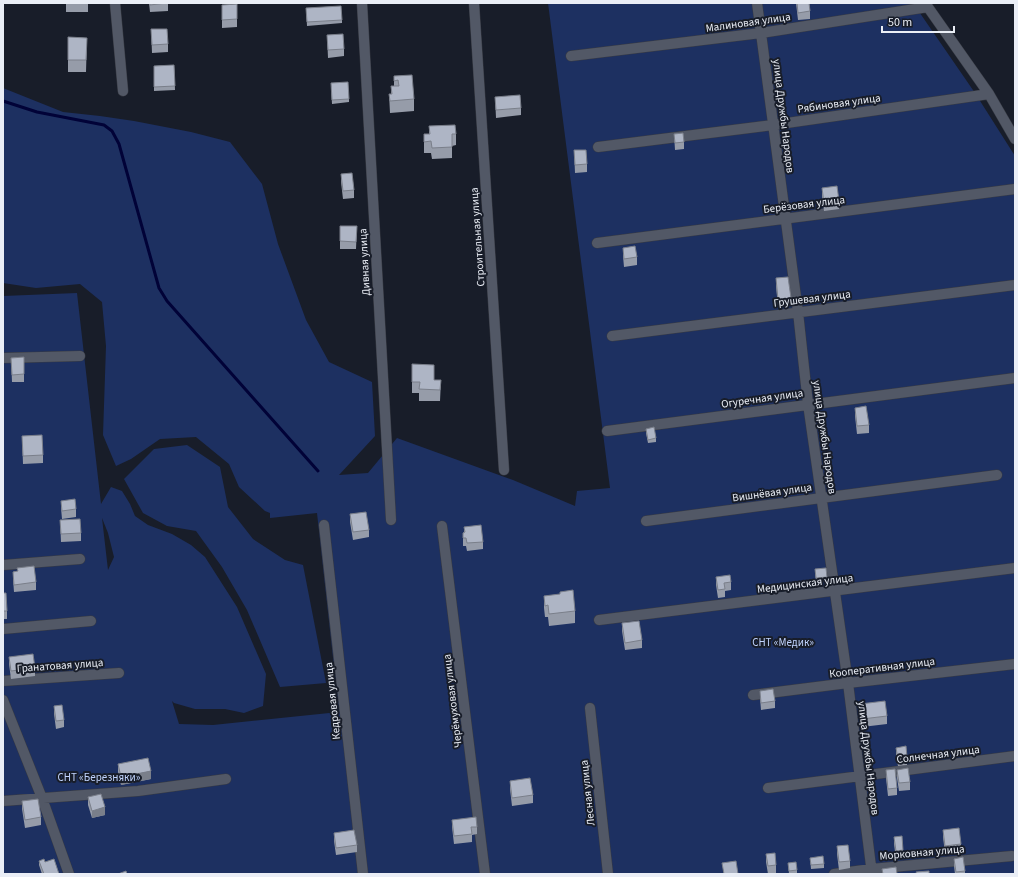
<svg xmlns="http://www.w3.org/2000/svg" width="1018" height="877" font-family="'Source Sans 3',sans-serif">
	<style>
		.green { fill: #1d3061; fill-rule: evenodd }
		.lines { fill: none; stroke-linecap: round; stroke-linejoin: round }
		.stream { stroke: #010237; stroke-width: 3 }
		.street-casing { stroke: #373a43; stroke-width: 11 }
		.street { stroke: #525866; stroke-width: 10 }
		.wall { fill: #969ca9 }
		.shaded-wall { fill: #7a7f8a }
		.building { fill: #aeb5c5; stroke: #7a7f8a }
		.labels { text-anchor: middle; stroke-width: 4; stroke-linejoin: round; paint-order: stroke }
		.street-label { font-size: 11px; fill: #eaeef6; stroke: #181d29 }
		.park-label { font-size: 11px; fill: #c0d3fd; stroke: #181d29 }
	</style>
	<rect width="100%" height="100%" fill="#181d29"/>
	<path class="green" d="M 548,3 L 913,3 L 975,93 L 1015,156 L 1015,874 L 3,874 L 3,296 L 77,293 L 101,504 L 111,487 L 122,491 L 130,504 L 135,516 L 148,525 L 172,534 L 191,545 L 205,557 L 237,607 L 266,674 L 263,706 L 244,713 L 225,709 L 195,709 L 174,703 L 172,701 L 179,724 L 213,725 L 339,712 L 317,513 L 270,518 L 270,513 L 265,511 L 239,487 L 229,464 L 196,437 L 160,439 L 131,459 L 116,466 L 103,435 L 106,346 L 102,302 L 80,284 L 36,288 L 3,283 L 3,88 L 63,112 L 100,116 L 134,121 L 191,132 L 230,142 L 262,184 L 278,244 L 306,320 L 329,362 L 372,382 L 375,436 L 339,475 L 368,473 L 397,438 L 513,480 L 575,506 L 577,491 L 610,488 ZM 102,518 L 108,533 L 114,557 L 108,570 Z
		M 187,445 L 220,467 L 228,507 L 253,539 L 285,560 L 303,565 L 326,683 L 280,687 L 247,610 L 222,567 L 196,531 L 167,526 L 143,513 L 124,479 L 154,449 Z"/>
	<g class="lines">
		<path class="stream" d="M 3,101 L 37,112 L 104,125 L 112,131 L 119,144 L 159,288 L 167,301 L 318,471"/>
		<defs>
			<path id="street" d="M 115,3 L 123,91
				M 362,3 L 391,520
				M 474,3 L 504,470
				M 757,3 L 798,312 L 808,404 L 848,683 L 872,874
				M 925,3 L 989,94 L 1015,139
				M 571,56 L 761,33 L 928,7
				M 598,147 L 773,125 L 989,94
				M 597,243 L 1015,189
				M 612,336 L 1015,285
				M 3,358 L 80,356
				M 607,431 L 1015,378
				M 646,521 L 997,475
				M 324,525 L 363,874
				M 442,526 L 485,874
				M 3,565 L 80,559
				M 599,620 L 1015,568
				M 3,629 L 91,621
				M 3,681 L 119,673
				M 753,695 L 848,683 L 1015,664
				M 3,700 L 42,798 L 69,874
				M 590,708 L 608,874
				M 768,788 L 1015,756
				M 3,801 L 138,791 L 226,779
				M 834,874 L 871,869 L 1012,856"/>
		</defs>
		<use href="#street" class="street-casing"/>
		<use href="#street" class="street"/>
	</g>
	<path class="wall" d="M 66,3 L 88,3 L 88,12 L 66,12 Z
		M 149,3 L 168,3 L 168,11 L 150,12 Z
		M 796,3 L 809,3 L 810,11 L 810,19 L 798,20 Z
		M 222,5 L 237,19 L 237,27 L 222,28 Z
		M 306,8 L 342,20 L 342,23 L 307,26 Z
		M 151,29 L 168,44 L 168,52 L 152,53 Z
		M 327,35 L 344,49 L 344,56 L 328,58 Z
		M 68,37 L 87,38 L 86,72 L 68,72 Z
		M 174,65 L 175,90 L 154,91 L 154,66 Z
		M 394,76 L 414,99 L 414,111 L 390,113 L 389,94 L 391,94 L 391,86 L 394,86 Z
		M 331,87 L 349,99 L 349,102 L 332,104 Z
		M 495,97 L 521,108 L 521,115 L 496,118 Z
		M 429,126 L 456,134 L 456,145 L 452,146 L 452,158 L 432,159 L 431,153 L 424,153 L 424,134 L 429,134 Z
		M 674,134 L 684,142 L 684,149 L 675,150 Z
		M 574,150 L 587,164 L 587,172 L 575,173 Z
		M 341,174 L 354,190 L 354,198 L 343,199 L 341,182 Z
		M 822,188 L 839,201 L 839,209 L 824,211 L 822,196 Z
		M 340,226 L 357,226 L 356,249 L 340,249 Z
		M 623,248 L 637,257 L 637,265 L 624,267 L 623,256 Z
		M 776,278 L 791,298 L 791,306 L 778,307 L 776,286 Z
		M 24,357 L 24,382 L 12,382 L 11,358 Z
		M 412,364 L 434,380 L 441,380 L 440,401 L 419,401 L 419,393 L 412,393 Z
		M 855,408 L 869,425 L 869,433 L 857,434 L 855,416 Z
		M 646,429 L 656,438 L 656,442 L 648,443 L 646,433 Z
		M 22,436 L 43,455 L 43,463 L 23,464 Z
		M 61,501 L 76,509 L 76,517 L 62,519 L 61,508 Z
		M 350,514 L 369,530 L 369,537 L 353,540 L 350,522 Z
		M 60,520 L 81,533 L 81,541 L 61,542 Z
		M 464,527 L 483,542 L 483,549 L 467,551 L 466,546 L 463,546 L 463,533 L 464,532 Z
		M 815,569 L 827,577 L 827,581 L 816,582 Z
		M 17,571 L 36,582 L 36,590 L 14,592 L 13,579 L 13,572 Z
		M 716,577 L 731,582 L 731,590 L 725,591 L 725,597 L 718,598 L 716,585 Z
		M 3,593 L 7,611 L 7,619 L 3,619 Z
		M 544,596 L 575,611 L 575,623 L 549,626 L 548,617 L 545,617 L 544,608 Z
		M 622,623 L 642,640 L 642,648 L 625,650 L 622,631 Z
		M 9,657 L 35,668 L 35,676 L 11,679 L 9,664 Z
		M 760,691 L 775,701 L 775,708 L 761,710 L 760,698 Z
		M 860,704 L 887,716 L 887,724 L 862,727 L 860,712 Z
		M 54,706 L 64,720 L 64,727 L 56,729 L 54,714 Z
		M 896,748 L 907,757 L 907,765 L 898,766 L 896,756 Z
		M 118,764 L 151,779 L 121,785 L 118,772 Z
		M 886,770 L 897,788 L 897,795 L 888,796 L 886,778 Z
		M 897,770 L 910,782 L 910,790 L 899,791 L 897,778 Z
		M 510,781 L 533,795 L 533,803 L 512,806 L 510,789 Z
		M 88,797 L 105,815 L 92,818 L 88,805 Z
		M 22,801 L 41,817 L 41,825 L 25,828 L 22,809 Z
		M 452,820 L 477,827 L 477,834 L 472,835 L 472,842 L 454,844 L 452,827 Z
		M 943,830 L 961,844 L 961,851 L 945,853 L 943,837 Z
		M 334,833 L 357,845 L 357,852 L 336,855 L 334,841 Z
		M 894,837 L 903,850 L 903,858 L 896,859 L 894,844 Z
		M 837,846 L 850,861 L 850,868 L 839,870 L 837,854 Z
		M 766,854 L 776,865 L 776,873 L 768,874 L 766,862 Z
		M 810,858 L 824,864 L 824,868 L 811,869 Z
		M 954,859 L 965,871 L 965,874 L 955,874 L 954,866 Z
		M 39,861 L 45,862 L 59,874 L 42,874 L 39,865 Z
		M 788,863 L 797,870 L 797,874 L 789,874 Z"/>
	<path class="shaded-wall" d="M 151,771 L 151,779 L 121,785 L 121,777 Z
		M 105,807 L 105,815 L 92,818 L 92,811 Z"/>
	<path class="building" d="M 150,3 L 166,3 L 150,5 Z
		M 797,3 L 809,3 L 810,11 L 798,13 Z
		M 237,4 L 237,19 L 222,20 L 222,5 Z
		M 341,6 L 342,20 L 307,22 L 306,8 Z
		M 151,29 L 167,29 L 168,44 L 152,45 Z
		M 343,34 L 344,49 L 328,50 L 327,35 Z
		M 68,37 L 87,38 L 86,60 L 68,60 Z
		M 174,65 L 175,86 L 154,87 L 154,66 Z
		M 412,75 L 414,99 L 390,101 L 389,94 L 392,94 L 391,86 L 399,86 L 398,80 L 394,81 L 394,76 Z
		M 348,82 L 349,99 L 332,100 L 331,83 Z
		M 520,95 L 521,108 L 496,110 L 495,97 Z
		M 455,125 L 456,134 L 452,134 L 452,147 L 432,148 L 431,141 L 424,142 L 424,134 L 430,134 L 429,126 Z
		M 683,133 L 684,142 L 675,143 L 674,134 Z
		M 574,150 L 586,150 L 587,164 L 575,165 Z
		M 352,173 L 354,190 L 343,191 L 341,174 Z
		M 837,186 L 839,201 L 824,203 L 822,188 Z
		M 340,226 L 357,226 L 356,242 L 340,241 Z
		M 635,246 L 637,257 L 624,259 L 623,248 Z
		M 788,277 L 791,298 L 778,300 L 776,278 Z
		M 24,357 L 24,374 L 12,375 L 11,358 Z
		M 412,364 L 434,365 L 434,380 L 441,380 L 440,390 L 419,389 L 420,382 L 412,382 Z
		M 866,406 L 869,425 L 857,426 L 855,408 Z
		M 654,427 L 656,438 L 648,440 L 646,429 Z
		M 42,435 L 43,455 L 23,456 L 22,436 Z
		M 75,499 L 76,509 L 62,511 L 61,501 Z
		M 366,512 L 369,530 L 353,532 L 350,514 Z
		M 80,519 L 81,533 L 61,534 L 60,520 Z
		M 481,525 L 483,542 L 467,543 L 466,538 L 463,538 L 463,533 L 465,532 L 464,527 Z
		M 34,566 L 36,582 L 14,585 L 13,572 L 18,571 L 17,568 Z
		M 826,568 L 827,577 L 816,578 L 815,569 Z
		M 730,575 L 731,582 L 724,583 L 725,589 L 718,590 L 716,577 Z
		M 573,590 L 575,611 L 549,614 L 548,605 L 545,606 L 544,596 L 560,594 L 560,592 Z
		M 3,593 L 6,593 L 7,611 L 3,611 Z
		M 639,621 L 642,640 L 625,643 L 622,623 Z
		M 33,654 L 35,668 L 11,671 L 9,657 Z
		M 773,689 L 775,701 L 761,703 L 760,691 Z
		M 885,701 L 887,716 L 862,719 L 860,704 Z
		M 62,705 L 64,720 L 56,721 L 54,706 Z
		M 906,746 L 907,757 L 898,759 L 896,748 Z
		M 148,758 L 151,771 L 121,777 L 118,764 Z
		M 908,768 L 910,782 L 899,783 L 897,770 Z
		M 895,769 L 897,788 L 888,789 L 886,770 Z
		M 530,778 L 533,795 L 512,798 L 510,781 Z
		M 101,794 L 105,807 L 92,811 L 88,797 Z
		M 38,799 L 41,817 L 25,820 L 22,801 Z
		M 476,817 L 477,827 L 471,827 L 472,834 L 454,836 L 452,820 Z
		M 959,828 L 961,844 L 945,846 L 943,830 Z
		M 354,830 L 357,845 L 336,848 L 334,833 Z
		M 902,836 L 903,850 L 896,851 L 894,837 Z
		M 848,845 L 850,861 L 839,862 L 837,846 Z
		M 775,853 L 776,865 L 768,866 L 766,854 Z
		M 823,856 L 824,864 L 811,865 L 810,858 Z
		M 963,857 L 965,871 L 956,872 L 954,859 Z
		M 44,859 L 45,862 L 54,859 L 59,874 L 44,874 L 39,861 Z
		M 736,861 L 738,874 L 724,874 L 722,863 Z
		M 796,862 L 797,870 L 789,871 L 788,863 Z
		M 896,867 L 897,874 L 883,874 L 882,869 Z
		M 126,871 L 127,874 L 118,874 Z
		M 929,871 L 929,874 L 917,874 L 916,872 Z"/>
	<g class="labels">
		<g class="street-label">
			<text transform="translate(748 22) rotate(-8)" y="4">Малиновая улица</text>
			<text transform="translate(839 103) rotate(-8)" y="4">Рябиновая улица</text>
			<text transform="translate(784 116) rotate(83)" y="4">улица Дружбы Народов</text>
			<text transform="translate(804 204) rotate(-7)" y="4">Берёзовая улица</text>
			<text transform="translate(477 237) rotate(-94)" y="4">Строительная улица</text>
			<text transform="translate(364 262) rotate(-93)" y="4">Дивная улица</text>
			<text transform="translate(812 298) rotate(-7)" y="4">Грушевая улица</text>
			<text transform="translate(762 398) rotate(-8)" y="4">Огуречная улица</text>
			<text transform="translate(825 437) rotate(82)" y="4">улица Дружбы Народов</text>
			<text transform="translate(772 492) rotate(-8)" y="4">Вишнёвая улица</text>
			<text transform="translate(805 583) rotate(-7)" y="4">Медицинская улица</text>
			<text transform="translate(60 665) rotate(-4)" y="4">Гранатовая улица</text>
			<text transform="translate(882 667) rotate(-7)" y="4">Кооперативная улица</text>
			<text transform="translate(332 701) rotate(-96)" y="4">Кедровая улица</text>
			<text transform="translate(452 701) rotate(-97)" y="4">Черёмуховая улица</text>
			<text transform="translate(938 754) rotate(-7)" y="4">Солнечная улица</text>
			<text transform="translate(869 758) rotate(83)" y="4">улица Дружбы Народов</text>
			<text transform="translate(587 793) rotate(-96)" y="4">Лесная улица</text>
			<text transform="translate(922 852) rotate(-5)" y="4">Морковная улица</text>
		</g>
		<g class="park-label">
			<text x="783" y="646">СНТ «Медик»</text>
			<text x="99" y="781">СНТ «Березняки»</text>
		</g>
	</g>
	<rect width="1018" height="877" fill="none" stroke="#eaeef6" stroke-width="8"/>
	<path d="M882 26v6h72v-6" fill="none" stroke="#eaeef6" stroke-width="2"/>
	<text x="888" y="26" font-size="12" fill="#eaeef6" stroke="#181d29" stroke-width="3" paint-order="stroke">50 m</text>
</svg>
